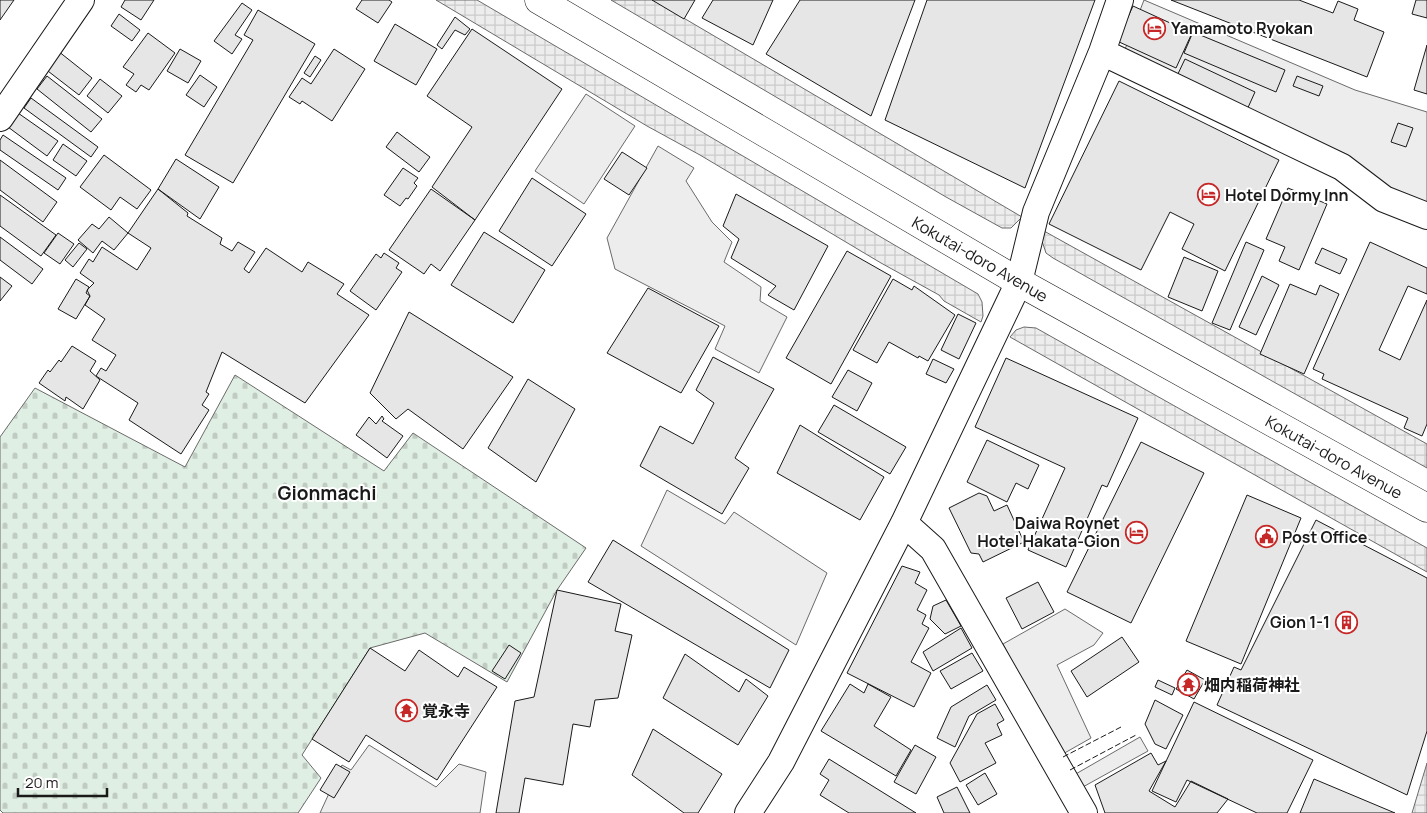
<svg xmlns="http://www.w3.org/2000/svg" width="1427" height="813" font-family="Manrope,'Noto Sans JP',sans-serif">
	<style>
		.cemetery { fill: url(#cemetery-stones); stroke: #6a6a6a }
		.parking { fill: #ededed; stroke: #6a6a6a }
		.plaza { fill: url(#plaza-grid); stroke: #6a6a6a }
		.building { fill: #e6e6e6; stroke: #1a1a1a }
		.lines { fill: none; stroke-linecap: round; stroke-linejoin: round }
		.minor-casing { stroke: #1a1a1a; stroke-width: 28 }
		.trunk-casing { stroke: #1a1a1a; stroke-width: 29 }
		.minor { stroke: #fff; stroke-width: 26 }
		.trunk { stroke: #fff; stroke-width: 28 }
		.fence { stroke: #1a1a1a; stroke-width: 1; stroke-dasharray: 6 2.5; stroke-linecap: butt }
		.labels { text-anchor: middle; stroke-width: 4; stroke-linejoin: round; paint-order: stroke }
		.poi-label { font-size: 16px; font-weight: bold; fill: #1a1a1a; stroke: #fff; text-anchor: start }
		.street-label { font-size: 16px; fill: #1a1a1a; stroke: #fff }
		.quarter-label { font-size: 19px; font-weight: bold; fill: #1a1a1a; stroke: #fff }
	</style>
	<defs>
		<pattern id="cemetery-stones" width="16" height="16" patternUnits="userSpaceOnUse" patternTransform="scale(1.25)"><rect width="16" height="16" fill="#e0efe3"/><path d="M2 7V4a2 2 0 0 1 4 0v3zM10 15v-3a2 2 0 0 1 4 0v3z" fill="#c0ccc2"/></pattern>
		<pattern id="plaza-grid" width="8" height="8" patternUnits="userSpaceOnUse" patternTransform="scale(1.25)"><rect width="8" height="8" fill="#ededed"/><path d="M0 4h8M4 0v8" fill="none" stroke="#cbcbcb"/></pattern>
	</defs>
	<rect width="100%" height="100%" fill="#fff"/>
	<path class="cemetery" d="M 235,375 L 384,471 L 413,433 L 586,548 L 557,590 L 507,682 L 425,633 L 370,648 L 302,755 L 321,778 L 298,813 L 3,813 L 0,810 L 0,437 L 35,388 L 185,467 Z"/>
	<path class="parking" d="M 1144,0 L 1355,90 L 1427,112 L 1427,208 L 1124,52 Z
		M 586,94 L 635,126 L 584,204 L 535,171 Z
		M 658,146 L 694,168 L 686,181 L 712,222 L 732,242 L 724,262 L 761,287 L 760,301 L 787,317 L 759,373 L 715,349 L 725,326 L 615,269 L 607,238 Z
		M 667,490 L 725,524 L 734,512 L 827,573 L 796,645 L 641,546 Z
		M 1065,609 L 1103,633 L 1094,645 L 1057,665 L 1091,738 L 1061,755 L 1003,644 Z
		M 1140,737 L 1148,751 L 1081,788 L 1074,775 Z
		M 369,745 L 436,787 L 459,764 L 486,772 L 480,813 L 320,813 L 342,765 L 351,770 Z"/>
	<path class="plaza" d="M 436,0 L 477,0 L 978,294 L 982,302 L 983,316 L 981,322 L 944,301 L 939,295 L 881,263 L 700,155 L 647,126 Z
		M 611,0 L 653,0 L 1022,217 L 1011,228 L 1002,228 L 946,197 Z
		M 1044,231 L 1427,444 L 1427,468 L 1053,258 L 1046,253 L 1042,241 Z
		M 1024,327 L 1036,328 L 1427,548 L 1427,572 L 1010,337 L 1016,330 Z
		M 1427,763 L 1427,813 L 1412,813 Z"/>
	<path class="building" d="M 0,0 L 14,0 L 0,20 Z
		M 125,0 L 154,0 L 141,20 L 121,7 Z
		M 362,0 L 389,0 L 392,2 L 378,23 L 356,9 Z
		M 652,0 L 695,0 L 684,19 Z
		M 713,0 L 773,0 L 753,45 L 702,18 Z
		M 800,0 L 915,0 L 871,116 L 766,54 Z
		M 927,0 L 1095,0 L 1025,188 L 885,120 Z
		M 1171,0 L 1299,0 L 1333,13 L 1338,1 L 1358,9 L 1354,20 L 1384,32 L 1367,77 Z
		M 1416,0 L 1427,0 L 1427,18 L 1412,14 Z
		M 242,3 L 252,10 L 235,35 L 242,39 L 232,54 L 214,41 Z
		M 1133,6 L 1192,33 L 1176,68 L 1117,41 Z
		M 258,10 L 315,44 L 233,183 L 185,155 L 253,40 L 244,35 Z
		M 119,14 L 140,30 L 132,41 L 111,26 Z
		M 455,17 L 470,29 L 465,35 L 455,30 L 442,49 L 437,45 Z
		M 395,24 L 437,49 L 416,85 L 374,61 Z
		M 472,29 L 562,89 L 475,220 L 432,187 L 472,127 L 427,96 Z
		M 1193,32 L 1285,70 L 1276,92 L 1184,53 Z
		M 148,33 L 175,53 L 149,90 L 141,85 L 136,92 L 126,85 L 134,74 L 123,67 Z
		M 1427,45 L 1427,94 L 1414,90 Z
		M 180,49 L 201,61 L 188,83 L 167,71 Z
		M 334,49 L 365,69 L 332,121 L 302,101 L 300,104 L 289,97 L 302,78 L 311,84 Z
		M 58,51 L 92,78 L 79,95 L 44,68 Z
		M 315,56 L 321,60 L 310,77 L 304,73 Z
		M 1185,59 L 1255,92 L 1246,112 L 1176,78 Z
		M 200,75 L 217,87 L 204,107 L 186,95 Z
		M 47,76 L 102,119 L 91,132 L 37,89 Z
		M 1297,76 L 1323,86 L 1319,96 L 1293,86 Z
		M 100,79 L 122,96 L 108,113 L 87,96 Z
		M 1119,81 L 1279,160 L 1225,271 L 1182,249 L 1194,224 L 1170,212 L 1141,270 L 1049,224 Z
		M 31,98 L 98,147 L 91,157 L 24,108 Z
		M 18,113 L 58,141 L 47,156 L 8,127 Z
		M 1398,123 L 1413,128 L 1406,147 L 1391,142 Z
		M 397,132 L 430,157 L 419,172 L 386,147 Z
		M 3,135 L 66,178 L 58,190 L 0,150 L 0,140 Z
		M 63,144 L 87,161 L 76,176 L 53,160 Z
		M 622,152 L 647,168 L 629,195 L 604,179 Z
		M 104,155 L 151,190 L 137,209 L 120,197 L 111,210 L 80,187 Z
		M 176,159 L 219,187 L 200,219 L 158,189 Z
		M 0,160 L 57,202 L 43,222 L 0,190 Z
		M 403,168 L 418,178 L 414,183 L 417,186 L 408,199 L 406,198 L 400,206 L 384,195 Z
		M 532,178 L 586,214 L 552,266 L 499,231 Z
		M 1288,188 L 1327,204 L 1299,270 L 1279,261 L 1285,247 L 1266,239 Z
		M 158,189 L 188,213 L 187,216 L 222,238 L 220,244 L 232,251 L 238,242 L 255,252 L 244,269 L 249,273 L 266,248 L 302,272 L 308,262 L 344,284 L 337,294 L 369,315 L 305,403 L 222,352 L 206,392 L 209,394 L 202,405 L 209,410 L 181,454 L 129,420 L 138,403 L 96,376 L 101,368 L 106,371 L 116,355 L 92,340 L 105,319 L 85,305 L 90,296 L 87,290 L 94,283 L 80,273 L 89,259 L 93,262 L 102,247 L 137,270 L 151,248 L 128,233 Z
		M 431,189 L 475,220 L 440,271 L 431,264 L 424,274 L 389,250 Z
		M 736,194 L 828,246 L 794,310 L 768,295 L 776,286 L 731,258 L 739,239 L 723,226 Z
		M 0,195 L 56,235 L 41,256 L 0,226 Z
		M 109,217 L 128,233 L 114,250 L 102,241 L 93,253 L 78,240 L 92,224 L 99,229 Z
		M 484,232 L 545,270 L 513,323 L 451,285 Z
		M 58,233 L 74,244 L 60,264 L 44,253 Z
		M 0,237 L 43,269 L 32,284 L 0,260 Z
		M 1246,242 L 1264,250 L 1230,330 L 1212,323 Z
		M 1370,242 L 1427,268 L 1427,294 L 1408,286 L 1379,350 L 1400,360 L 1427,300 L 1427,424 L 1422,436 L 1404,428 L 1408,418 L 1322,379 L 1324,374 L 1313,369 Z
		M 79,243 L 87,249 L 73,267 L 65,260 Z
		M 1322,248 L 1347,259 L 1340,274 L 1315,263 Z
		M 847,251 L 891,276 L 831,384 L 786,358 Z
		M 384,253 L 399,263 L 396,268 L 402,272 L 376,310 L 350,291 L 376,254 L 381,258 Z
		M 1184,257 L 1218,271 L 1202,311 L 1168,297 Z
		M 1262,276 L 1279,285 L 1256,335 L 1239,327 Z
		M 0,277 L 12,286 L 0,301 Z
		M 76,279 L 89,287 L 86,293 L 90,296 L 76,319 L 58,309 Z
		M 893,279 L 912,290 L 914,286 L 955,315 L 928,361 L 919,356 L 918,358 L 889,342 L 877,363 L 853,350 Z
		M 1290,284 L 1316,295 L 1320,285 L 1339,294 L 1304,374 L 1260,354 Z
		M 648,288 L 719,326 L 681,393 L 607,353 Z
		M 409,312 L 513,377 L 463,449 L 408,409 L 396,419 L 370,393 Z
		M 958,314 L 976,323 L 959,359 L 941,350 Z
		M 72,346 L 96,361 L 90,371 L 100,380 L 83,409 L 66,397 L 65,401 L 39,383 L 48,370 L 50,372 L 59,360 L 61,362 Z
		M 713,357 L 774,389 L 735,458 L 749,468 L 722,514 L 640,466 L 660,426 L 693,444 L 714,403 L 696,390 Z
		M 1006,358 L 1138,418 L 1107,487 L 1102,485 L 1066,567 L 1028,550 L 1065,468 L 975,427 Z
		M 933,359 L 954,369 L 946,383 L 926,374 Z
		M 848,370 L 872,383 L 857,411 L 832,397 Z
		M 528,379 L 575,409 L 536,482 L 488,448 Z
		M 834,405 L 906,447 L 890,474 L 818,432 Z
		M 382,416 L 384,419 L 382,421 L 403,436 L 387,458 L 356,435 L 369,417 L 376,424 Z
		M 800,425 L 884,477 L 860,520 L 777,473 Z
		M 987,440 L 1039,465 L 1028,489 L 1016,483 L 1007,502 L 967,482 Z
		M 1141,442 L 1204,473 L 1131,623 L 1067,592 Z
		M 979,493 L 987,496 L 994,511 L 1007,505 L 1024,542 L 983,562 L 979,554 L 971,553 L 949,508 Z
		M 1247,495 L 1301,518 L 1241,664 L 1186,641 Z
		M 1316,520 L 1427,578 L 1427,731 L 1407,795 L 1217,705 L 1234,667 L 1241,670 Z
		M 613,540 L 789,650 L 770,688 L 588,582 Z
		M 902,566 L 920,572 L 915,583 L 927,590 L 917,610 L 926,615 L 922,624 L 929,628 L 911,662 L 931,673 L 914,707 L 847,673 Z
		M 1038,582 L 1054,612 L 1022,629 L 1006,598 Z
		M 557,590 L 621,604 L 615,631 L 632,635 L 618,698 L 595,700 L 590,727 L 573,724 L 563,785 L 525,778 L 519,813 L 496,813 L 515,701 L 534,697 Z
		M 946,600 L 961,626 L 945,634 L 930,619 L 933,606 Z
		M 961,628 L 972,648 L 933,671 L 923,652 Z
		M 1122,637 L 1139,662 L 1087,697 L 1071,671 Z
		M 509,645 L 521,653 L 505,679 L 492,671 Z
		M 370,648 L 405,671 L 419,650 L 458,677 L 464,667 L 497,687 L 437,780 L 366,735 L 349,762 L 312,739 Z
		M 972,653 L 983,671 L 951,689 L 940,671 Z
		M 685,654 L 739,692 L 746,679 L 768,696 L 738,745 L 663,698 Z
		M 1187,670 L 1205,680 L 1194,699 L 1176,689 Z
		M 1158,680 L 1175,688 L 1172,695 L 1155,687 Z
		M 850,684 L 864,693 L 868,684 L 891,697 L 874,726 L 911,750 L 896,776 L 821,731 Z
		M 987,685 L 996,700 L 969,716 L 955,747 L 937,738 L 951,707 Z
		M 1155,700 L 1183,715 L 1166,749 L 1155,744 L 1145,724 Z
		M 1194,702 L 1313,760 L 1287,813 L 1257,813 L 1187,780 L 1176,802 L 1152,791 Z
		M 995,704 L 1004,720 L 997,724 L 1002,735 L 985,743 L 996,763 L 960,782 L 950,763 L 977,714 Z
		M 653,729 L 722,774 L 698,813 L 684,813 L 632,775 Z
		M 915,745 L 936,757 L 916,794 L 894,782 Z
		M 1151,753 L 1158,765 L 1166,761 L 1149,791 L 1175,807 L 1191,781 L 1228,799 L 1217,813 L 1105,813 L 1095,785 Z
		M 829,759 L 916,813 L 849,813 L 820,795 L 829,780 L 820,774 Z
		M 336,764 L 350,772 L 334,798 L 320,790 Z
		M 985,773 L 997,794 L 978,805 L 966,785 Z
		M 1314,779 L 1395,813 L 1300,813 Z
		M 957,787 L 970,813 L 944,813 L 937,797 Z"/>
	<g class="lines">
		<defs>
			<path id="minor" d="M 1102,52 L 1342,167 L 1384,199 L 1427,216
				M 0,118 L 81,0
				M 904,523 L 933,549 L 1084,813
				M 748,813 L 781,762 L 904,523 L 1019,282 L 1036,212 L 1102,52 L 1120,0"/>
			<path id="trunk" d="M 539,0 L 1019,282 L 1427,508"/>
		</defs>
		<use href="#minor" class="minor-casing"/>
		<use href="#trunk" class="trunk-casing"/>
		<use href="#minor" class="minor"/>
		<use href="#trunk" class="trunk"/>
		<path class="fence" d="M 1063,757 L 1121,727
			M 1070,770 L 1136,735"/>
	</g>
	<defs>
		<symbol id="hotel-ring" viewBox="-11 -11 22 22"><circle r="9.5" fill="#fff" stroke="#c62828" stroke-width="1.5"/><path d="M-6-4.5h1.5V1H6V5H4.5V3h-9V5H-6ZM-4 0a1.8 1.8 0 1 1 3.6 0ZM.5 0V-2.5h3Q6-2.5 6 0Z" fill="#c62828"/></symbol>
		<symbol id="civic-ring" viewBox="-11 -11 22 22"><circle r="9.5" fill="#fff" stroke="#c62828" stroke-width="1.5"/><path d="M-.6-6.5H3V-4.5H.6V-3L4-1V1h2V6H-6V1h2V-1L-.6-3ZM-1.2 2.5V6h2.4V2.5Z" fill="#c62828"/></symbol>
		<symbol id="building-ring" viewBox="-11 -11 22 22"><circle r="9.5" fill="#fff" stroke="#c62828" stroke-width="1.5"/><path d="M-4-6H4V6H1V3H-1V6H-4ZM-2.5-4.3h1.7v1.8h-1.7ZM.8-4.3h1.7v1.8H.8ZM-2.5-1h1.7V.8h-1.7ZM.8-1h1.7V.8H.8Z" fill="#c62828"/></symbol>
		<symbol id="temple-ring" viewBox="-11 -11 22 22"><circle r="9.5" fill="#fff" stroke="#c62828" stroke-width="1.5"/><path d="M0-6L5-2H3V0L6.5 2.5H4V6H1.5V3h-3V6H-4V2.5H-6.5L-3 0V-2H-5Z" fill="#c62828"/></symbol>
	</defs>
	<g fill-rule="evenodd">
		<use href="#hotel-ring" x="1142" y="16" width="25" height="25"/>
		<use href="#hotel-ring" x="1196" y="182" width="25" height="25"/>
		<use href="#hotel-ring" x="1124" y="520" width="25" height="25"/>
		<use href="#civic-ring" x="1254" y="524" width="25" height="25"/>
		<use href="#building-ring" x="1334" y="610" width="25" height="25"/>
		<use href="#temple-ring" x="1176" y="672" width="25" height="25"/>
		<use href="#temple-ring" x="394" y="698" width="25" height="25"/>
	</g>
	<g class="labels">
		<g class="poi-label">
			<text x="1171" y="34">Yamamoto Ryokan</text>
			<text x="1225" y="201">Hotel Dormy Inn</text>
			<text x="1120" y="529" text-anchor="end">Daiwa Roynet<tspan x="1120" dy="18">Hotel Hakata-Gion</tspan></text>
			<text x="1282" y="543">Post Office</text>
			<text x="1330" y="628" text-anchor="end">Gion 1-1</text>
			<text x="1204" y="691">畑内稲荷神社</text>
			<text x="422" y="717">覚永寺</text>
		</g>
		<g class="street-label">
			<text transform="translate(980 259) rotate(30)" y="6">Kokutai-doro Avenue</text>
			<text transform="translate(1334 457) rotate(29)" y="6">Kokutai-doro Avenue</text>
		</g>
		<g class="quarter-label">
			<text x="327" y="500">Gionmachi</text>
		</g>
	</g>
	<path d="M18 788v8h89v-8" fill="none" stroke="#1a1a1a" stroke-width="2.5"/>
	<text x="25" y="788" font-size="15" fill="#1a1a1a" stroke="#ffffff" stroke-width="4" paint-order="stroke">20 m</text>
</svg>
